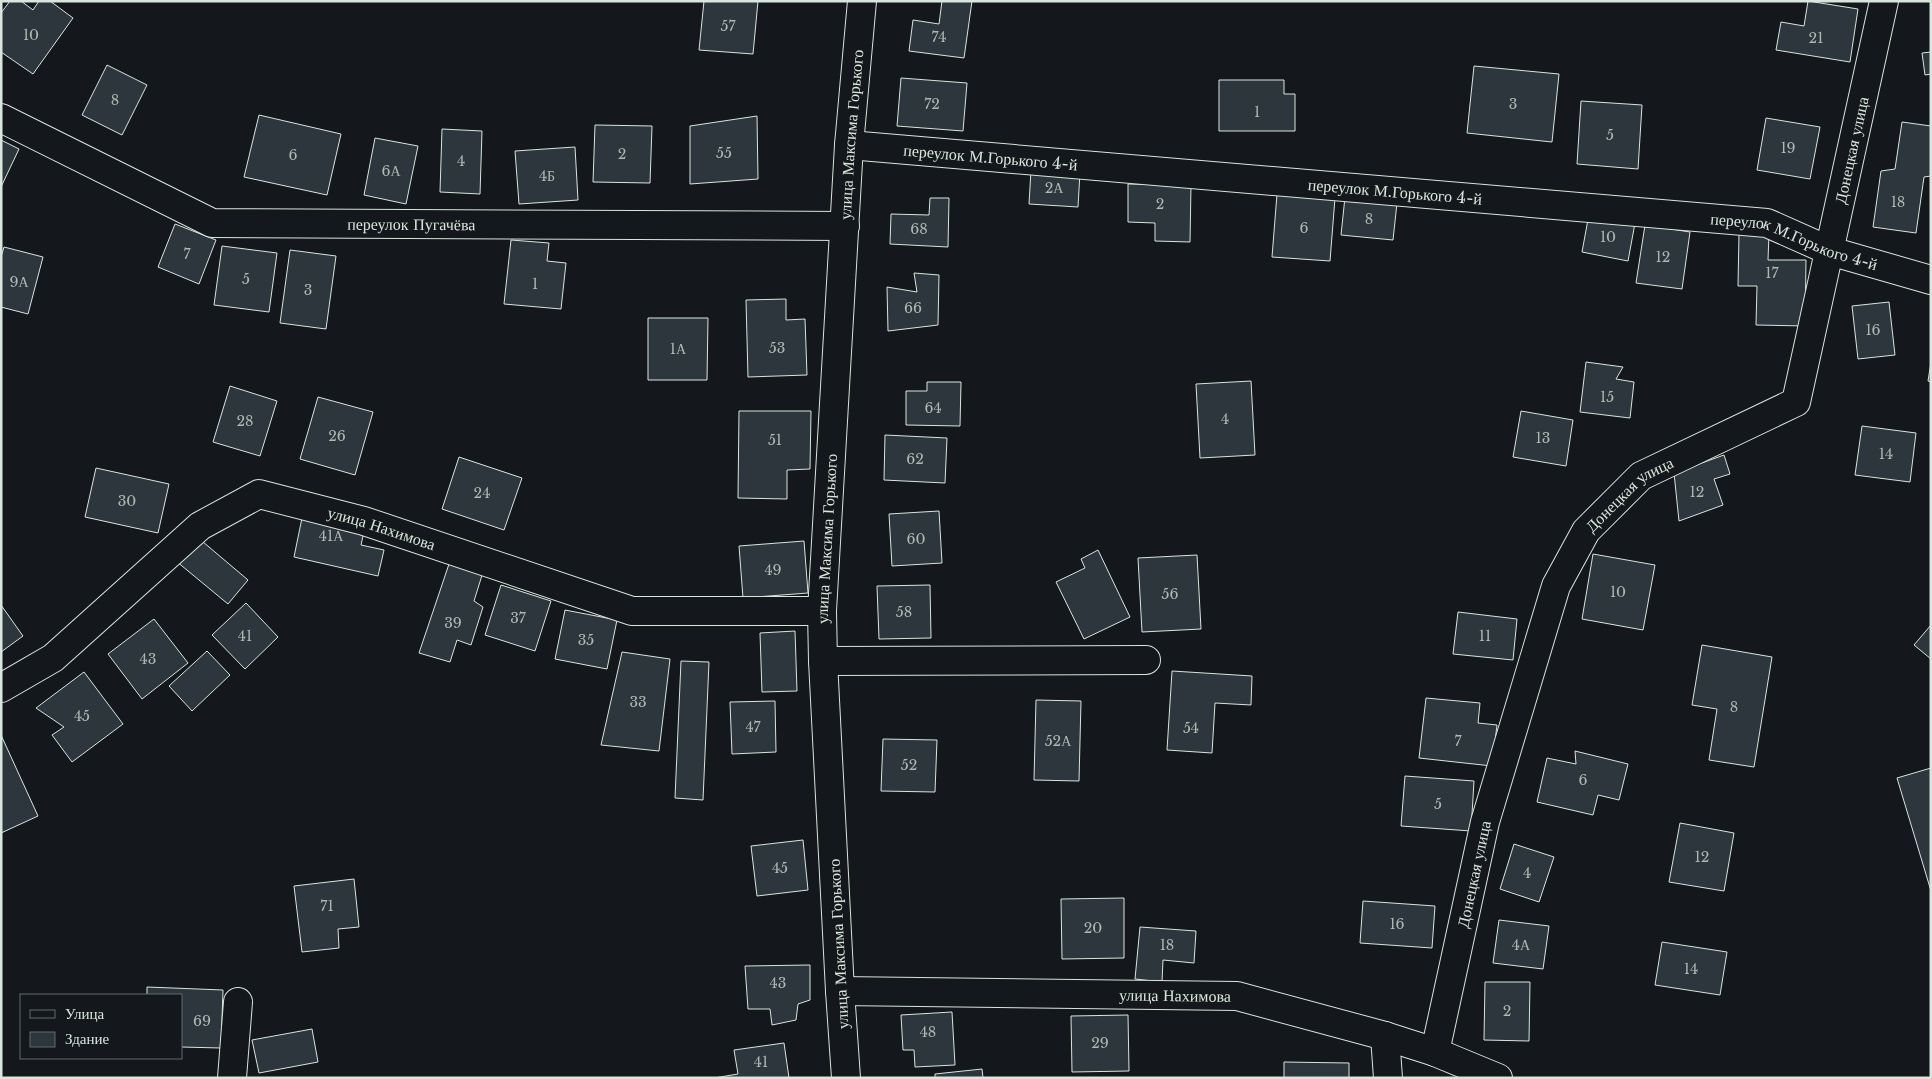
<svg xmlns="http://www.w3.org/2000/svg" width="1932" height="1079" font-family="'Libre Baskerville',serif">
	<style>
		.building { fill: #2c363c; stroke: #d8e6dc }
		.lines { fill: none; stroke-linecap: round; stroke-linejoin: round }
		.street-casing { stroke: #d8e6dc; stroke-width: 30 }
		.secondary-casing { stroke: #d8e6dc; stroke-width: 30 }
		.street { stroke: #14181c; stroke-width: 28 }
		.secondary { stroke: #14181c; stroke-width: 28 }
		.labels { text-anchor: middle; stroke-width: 4; stroke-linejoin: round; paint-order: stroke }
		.number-label { font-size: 14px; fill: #adbab4 }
		.street-label { font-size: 16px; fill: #d8e6dc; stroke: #14181c }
	</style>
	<rect width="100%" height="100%" fill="#14181c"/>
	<path class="building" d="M 10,1 L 21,1 L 33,10 L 39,1 L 50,1 L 73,18 L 33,74 L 1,52 L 1,13 Z
		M 704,1 L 758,1 L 753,54 L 699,50 Z
		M 942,1 L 972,1 L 964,58 L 909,51 L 913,20 L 939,24 Z
		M 1808,1 L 1858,9 L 1850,62 L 1776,50 L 1781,22 L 1804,26 Z
		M 1931,52 L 1931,74 L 1925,75 L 1922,53 Z
		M 107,65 L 147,85 L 122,135 L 82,115 Z
		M 1474,66 L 1559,74 L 1552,142 L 1467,133 Z
		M 901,78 L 967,83 L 963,131 L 897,126 Z
		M 1219,80 L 1284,80 L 1284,94 L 1295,94 L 1295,131 L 1219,131 Z
		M 1581,101 L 1642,105 L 1638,169 L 1577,164 Z
		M 259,115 L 341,134 L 327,195 L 244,177 Z
		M 757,116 L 758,179 L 690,184 L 690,126 Z
		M 1766,118 L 1820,127 L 1810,179 L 1757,170 Z
		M 1902,122 L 1931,126 L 1931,176 L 1924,177 L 1916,233 L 1873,227 L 1881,171 L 1895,169 Z
		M 595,125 L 652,126 L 650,183 L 593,182 Z
		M 442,129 L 482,131 L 480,194 L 440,192 Z
		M 375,138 L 418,146 L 406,204 L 364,195 Z
		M 1,140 L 19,149 L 1,187 Z
		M 575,147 L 578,200 L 519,204 L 515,151 Z
		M 1031,170 L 1080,172 L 1078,207 L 1029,204 Z
		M 1128,184 L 1191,185 L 1190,242 L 1155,241 L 1155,223 L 1128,222 Z
		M 1277,194 L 1335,198 L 1330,261 L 1272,257 Z
		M 1345,197 L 1397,203 L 1393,240 L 1341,235 Z
		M 930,198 L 949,198 L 948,247 L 890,244 L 891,214 L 929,215 Z
		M 1589,214 L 1635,223 L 1628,261 L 1582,252 Z
		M 175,224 L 216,240 L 199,284 L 158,267 Z
		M 1645,225 L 1690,232 L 1682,289 L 1636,283 Z
		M 1739,234 L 1769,234 L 1768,260 L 1806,260 L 1805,326 L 1756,325 L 1757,286 L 1738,286 Z
		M 511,240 L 549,243 L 547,261 L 566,263 L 561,309 L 504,304 Z
		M 222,246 L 277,253 L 269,312 L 214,305 Z
		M 4,247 L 43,257 L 28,314 L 1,307 L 1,257 Z
		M 290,250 L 336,256 L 326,329 L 280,323 Z
		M 914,273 L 939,275 L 938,325 L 888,331 L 887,287 L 917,292 Z
		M 786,299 L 786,320 L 805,319 L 807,375 L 748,377 L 746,300 Z
		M 1889,302 L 1895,355 L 1858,359 L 1852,306 Z
		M 648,318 L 708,318 L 707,380 L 648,380 Z
		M 1586,362 L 1623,367 L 1616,379 L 1634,382 L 1630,418 L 1580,412 Z
		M 1931,362 L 1931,382 L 1928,381 Z
		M 1251,381 L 1255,455 L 1200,458 L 1196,384 Z
		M 927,382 L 961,382 L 960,426 L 906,425 L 906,391 L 927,391 Z
		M 230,386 L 277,401 L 260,456 L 213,442 Z
		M 318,397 L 373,412 L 355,475 L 300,459 Z
		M 739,411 L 811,411 L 810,469 L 787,470 L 787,499 L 738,498 Z
		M 1521,411 L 1573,420 L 1566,466 L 1513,457 Z
		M 1862,426 L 1916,433 L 1910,482 L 1855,475 Z
		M 885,435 L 947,438 L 945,483 L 884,480 Z
		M 1724,455 L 1730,474 L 1714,479 L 1723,505 L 1679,521 L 1674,473 Z
		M 459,457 L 522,478 L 504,530 L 442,509 Z
		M 96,468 L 169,484 L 158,533 L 85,517 Z
		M 939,511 L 942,563 L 892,566 L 889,514 Z
		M 303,513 L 365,527 L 361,545 L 384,550 L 378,576 L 294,557 Z
		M 196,536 L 248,580 L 228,604 L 176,561 Z
		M 804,541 L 808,593 L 743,598 L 739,546 Z
		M 1098,550 L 1130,617 L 1084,639 L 1056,582 L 1085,568 L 1081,559 Z
		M 1593,554 L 1655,565 L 1643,630 L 1582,619 Z
		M 1197,555 L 1201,629 L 1142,632 L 1138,558 Z
		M 450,561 L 483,572 L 474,601 L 483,607 L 471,645 L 457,640 L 450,662 L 419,653 Z
		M 501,585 L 551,601 L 535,651 L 485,635 Z
		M 930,585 L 931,638 L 879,639 L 877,586 Z
		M 246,603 L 278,637 L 245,669 L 212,635 Z
		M 1,605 L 23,636 L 1,652 Z
		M 565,610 L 617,620 L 607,669 L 555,659 Z
		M 1458,612 L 1517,619 L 1513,660 L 1453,654 Z
		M 154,619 L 188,663 L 142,699 L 108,654 Z
		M 1931,625 L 1931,659 L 1914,645 Z
		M 795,631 L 797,691 L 762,692 L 760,633 Z
		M 1702,645 L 1772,657 L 1754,767 L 1709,760 L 1717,709 L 1692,705 Z
		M 207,651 L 230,675 L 192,711 L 169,686 Z
		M 622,652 L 670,659 L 659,751 L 601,745 Z
		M 681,661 L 709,662 L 703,800 L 675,798 Z
		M 1172,671 L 1252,676 L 1251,705 L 1215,703 L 1212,753 L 1167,750 Z
		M 84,672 L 123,724 L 72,762 L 52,735 L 64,727 L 36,708 Z
		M 1426,698 L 1480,703 L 1478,723 L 1497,725 L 1492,766 L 1419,758 Z
		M 1036,700 L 1081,701 L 1079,781 L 1034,780 Z
		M 775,701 L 776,752 L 732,754 L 730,702 Z
		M 1,735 L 38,816 L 1,833 Z
		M 883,739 L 937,740 L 935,792 L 881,791 Z
		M 1575,751 L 1628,764 L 1619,800 L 1598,795 L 1593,815 L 1537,802 L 1547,758 L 1576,764 Z
		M 1931,768 L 1931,891 L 1897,778 Z
		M 1405,776 L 1474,781 L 1471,831 L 1401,826 Z
		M 1680,823 L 1734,833 L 1724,891 L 1669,882 Z
		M 803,840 L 808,890 L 757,896 L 751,846 Z
		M 1514,844 L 1554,857 L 1539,902 L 1500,889 Z
		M 354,879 L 359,927 L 338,929 L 339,948 L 302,952 L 294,886 Z
		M 1124,898 L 1124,958 L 1062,959 L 1061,899 Z
		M 1363,901 L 1435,906 L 1432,948 L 1360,943 Z
		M 1499,920 L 1549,926 L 1543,969 L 1493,963 Z
		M 1140,927 L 1196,931 L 1194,963 L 1163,960 L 1162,982 L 1135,979 Z
		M 1662,942 L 1727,952 L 1720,995 L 1655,985 Z
		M 810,965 L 810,1000 L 798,1004 L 796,1020 L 772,1025 L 770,1009 L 748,1009 L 745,966 Z
		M 1485,982 L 1530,982 L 1529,1041 L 1484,1040 Z
		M 147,987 L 223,990 L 221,1048 L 181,1047 L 181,995 L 147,995 Z
		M 952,1012 L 955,1065 L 915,1067 L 914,1050 L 903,1050 L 901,1015 Z
		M 1128,1015 L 1129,1071 L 1072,1072 L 1071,1016 Z
		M 312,1029 L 318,1062 L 259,1073 L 252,1040 Z
		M 784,1043 L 789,1078 L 714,1078 L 738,1074 L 734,1050 Z
		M 1284,1062 L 1349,1063 L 1349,1078 L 1284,1078 Z
		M 982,1069 L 983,1078 L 935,1078 L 935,1074 Z"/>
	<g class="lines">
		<defs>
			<g id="street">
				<path id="s1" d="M 1,118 L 212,223 L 845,226"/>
				<path id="s2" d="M 849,145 L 1767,223 L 1830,251 L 1931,280"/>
				<path d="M 823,661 L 1146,660"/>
				<path id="s3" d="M 1,688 L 53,658 L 200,526 L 259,494 L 364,521 L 632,611 L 822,611"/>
				<path id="s4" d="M 840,991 L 1237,996 L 1385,1036 L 1435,1052 L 1498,1078"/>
				<path d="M 1385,1036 L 1388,1078"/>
				<path id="s5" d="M 1435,1052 L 1485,822 L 1556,586 L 1586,531 L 1641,476 L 1796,402 L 1884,1"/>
				<path d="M 232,1078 L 238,1002"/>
			</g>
			<g id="secondary">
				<path id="s6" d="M 846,1078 L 840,991 L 823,661 L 822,611 L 849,145 L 862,1"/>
			</g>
		</defs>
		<use href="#street" class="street-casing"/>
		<use href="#secondary" class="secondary-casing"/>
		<use href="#street" class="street"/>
		<use href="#secondary" class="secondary"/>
	</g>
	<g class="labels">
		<g class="number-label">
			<text x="728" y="31">57</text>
			<text x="31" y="40">10</text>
			<text x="939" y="42">74</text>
			<text x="1816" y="43">21</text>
			<text x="115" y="105">8</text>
			<text x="932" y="109">72</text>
			<text x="1513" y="109">3</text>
			<text x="1257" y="117">1</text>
			<text x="1610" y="140">5</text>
			<text x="1788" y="153">19</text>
			<text x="724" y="158">55</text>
			<text x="622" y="159">2</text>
			<text x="293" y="160">6</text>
			<text x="461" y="166">4</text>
			<text x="391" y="176">6А</text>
			<text x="547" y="181">4Б</text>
			<text x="1054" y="193">2А</text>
			<text x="1898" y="207">18</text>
			<text x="1160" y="209">2</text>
			<text x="1369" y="224">8</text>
			<text x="1304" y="233">6</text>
			<text x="919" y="234">68</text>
			<text x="1608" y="242">10</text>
			<text x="187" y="259">7</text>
			<text x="1663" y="262">12</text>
			<text x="1772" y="278">17</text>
			<text x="246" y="284">5</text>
			<text x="19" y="287">9А</text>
			<text x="535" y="289">1</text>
			<text x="308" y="295">3</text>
			<text x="913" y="313">66</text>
			<text x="1873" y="335">16</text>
			<text x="777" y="353">53</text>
			<text x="678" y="354">1А</text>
			<text x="1607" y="402">15</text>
			<text x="933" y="413">64</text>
			<text x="1225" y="424">4</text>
			<text x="245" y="426">28</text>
			<text x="337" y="441">26</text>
			<text x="1543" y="443">13</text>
			<text x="775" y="445">51</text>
			<text x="1886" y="459">14</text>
			<text x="915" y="464">62</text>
			<text x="1697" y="497">12</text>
			<text x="482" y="498">24</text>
			<text x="127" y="506">30</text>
			<text x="331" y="541">41А</text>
			<text x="916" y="544">60</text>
			<text x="773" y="575">49</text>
			<text x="1618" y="597">10</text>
			<text x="1170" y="599">56</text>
			<text x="904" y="617">58</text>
			<text x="518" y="623">37</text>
			<text x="453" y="628">39</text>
			<text x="245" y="641">41</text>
			<text x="1485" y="641">11</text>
			<text x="586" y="645">35</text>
			<text x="148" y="664">43</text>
			<text x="638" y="707">33</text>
			<text x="1734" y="712">8</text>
			<text x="82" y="721">45</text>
			<text x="753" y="732">47</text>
			<text x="1191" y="733">54</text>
			<text x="1058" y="746">52А</text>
			<text x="1458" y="746">7</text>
			<text x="909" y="770">52</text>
			<text x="1583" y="785">6</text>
			<text x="1438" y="809">5</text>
			<text x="1702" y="862">12</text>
			<text x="780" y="873">45</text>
			<text x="1527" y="878">4</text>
			<text x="327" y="911">71</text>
			<text x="1397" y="929">16</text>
			<text x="1093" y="933">20</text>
			<text x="1167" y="950">18</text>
			<text x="1521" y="950">4А</text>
			<text x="1691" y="974">14</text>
			<text x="778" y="988">43</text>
			<text x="1507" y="1016">2</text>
			<text x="202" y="1026">69</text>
			<text x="928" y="1037">48</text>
			<text x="1100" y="1048">29</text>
			<text x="761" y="1067">41</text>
		</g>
		<g class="street-label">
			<text dy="6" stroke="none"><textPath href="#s6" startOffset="945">улица Максима Горького</textPath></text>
			<text dy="6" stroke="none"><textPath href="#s5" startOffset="1052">Донецкая улица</textPath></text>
			<text dy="6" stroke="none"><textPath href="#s2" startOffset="142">переулок М.Горького 4-й</textPath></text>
			<text dy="6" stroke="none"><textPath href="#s2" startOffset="548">переулок М.Горького 4-й</textPath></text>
			<text dy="6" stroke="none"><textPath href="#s1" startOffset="435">переулок Пугачёва</textPath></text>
			<text dy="6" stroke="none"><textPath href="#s2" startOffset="952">переулок М.Горького 4-й</textPath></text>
			<text dy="6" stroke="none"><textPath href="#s5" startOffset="602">Донецкая улица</textPath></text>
			<text dy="6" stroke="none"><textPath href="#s3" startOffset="452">улица Нахимова</textPath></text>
			<text dy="6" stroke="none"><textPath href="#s6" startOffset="540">улица Максима Горького</textPath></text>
			<text dy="6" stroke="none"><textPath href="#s5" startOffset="182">Донецкая улица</textPath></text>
			<text transform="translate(838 944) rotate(-93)" y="6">улица Максима Горького</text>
			<text dy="6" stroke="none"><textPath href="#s4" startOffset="335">улица Нахимова</textPath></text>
		</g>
	</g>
	<rect width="1932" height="1079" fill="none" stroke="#d8e6dc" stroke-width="5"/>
	<rect x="20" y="994" width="162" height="65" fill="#14181c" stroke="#626a69"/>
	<rect x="30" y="1010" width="25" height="8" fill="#14181c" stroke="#626a69"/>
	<text x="65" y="1019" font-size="15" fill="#d8e6dc">Улица</text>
	<rect x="30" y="1032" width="25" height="15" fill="#2c363c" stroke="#626a69"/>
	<text x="65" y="1044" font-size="15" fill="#d8e6dc">Здание</text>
</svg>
